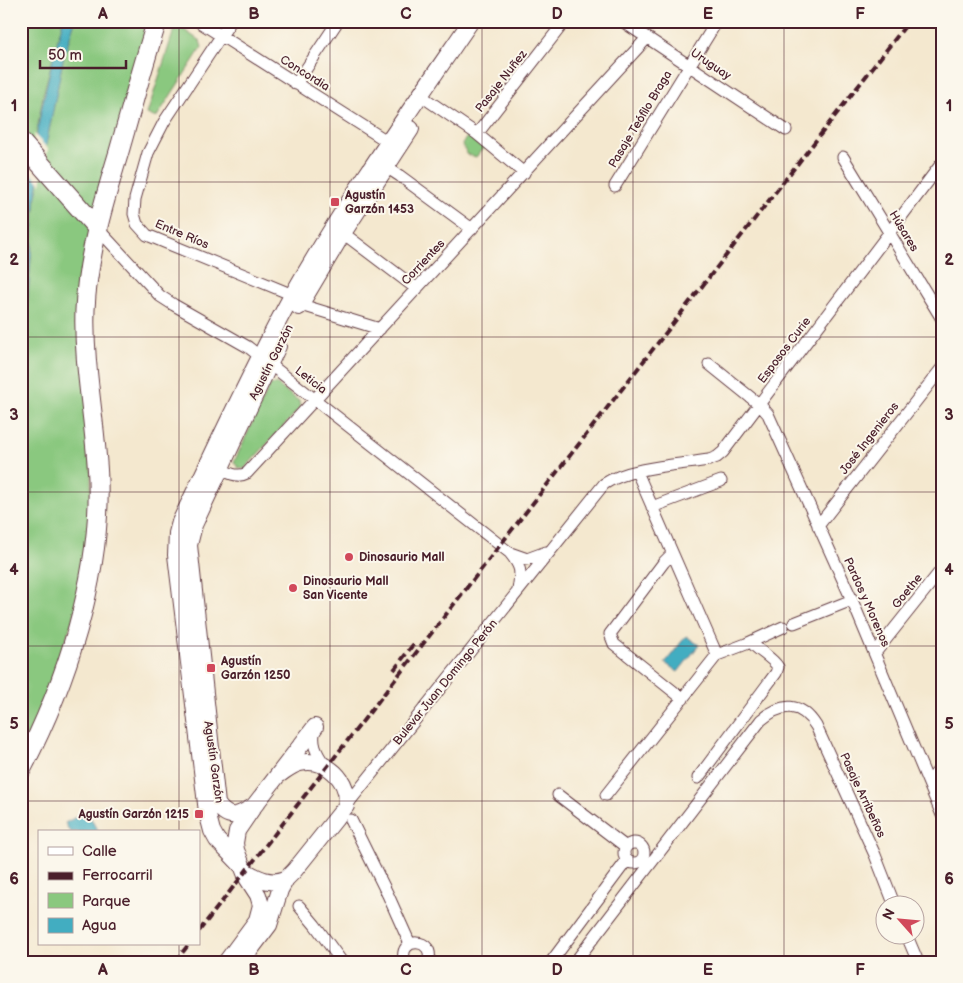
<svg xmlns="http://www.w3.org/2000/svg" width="963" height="983" font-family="'Balsamiq Sans',sans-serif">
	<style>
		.green { fill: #8ac87f; stroke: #6a7455 }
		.water { fill: #42adc1; stroke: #466676 }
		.pier { fill: #f4e8cf }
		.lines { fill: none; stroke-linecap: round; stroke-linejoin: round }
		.minor-casing { stroke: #643d44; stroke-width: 13 }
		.secondary-casing { stroke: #643d44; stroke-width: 18 }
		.primary-casing { stroke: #643d44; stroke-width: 21 }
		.minor { stroke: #fff; stroke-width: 11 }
		.secondary { stroke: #fff; stroke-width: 16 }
		.primary { stroke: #fff; stroke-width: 19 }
		.rail { stroke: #4a1f2b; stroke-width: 4; stroke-dasharray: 8 4; stroke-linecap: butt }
		.grid { fill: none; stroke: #4a1f2b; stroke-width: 1; stroke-opacity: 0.55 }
		.poi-dot { fill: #d1495b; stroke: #fbf7ec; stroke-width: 2 }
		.labels { text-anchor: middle; stroke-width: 4; stroke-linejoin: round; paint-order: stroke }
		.street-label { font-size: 12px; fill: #4a1f2b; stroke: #fbf7ec }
		.poi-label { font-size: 12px; font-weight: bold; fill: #4a1f2b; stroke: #fbf7ec; text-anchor: start }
		.neatline { fill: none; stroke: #4a1f2b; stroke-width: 2 }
		.grid-label { font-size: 16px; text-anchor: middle; font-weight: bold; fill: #4a1f2b }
	</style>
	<rect width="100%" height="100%" fill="#fbf7ec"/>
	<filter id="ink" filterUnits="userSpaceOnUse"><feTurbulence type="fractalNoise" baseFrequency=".02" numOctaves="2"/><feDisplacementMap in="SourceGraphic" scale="10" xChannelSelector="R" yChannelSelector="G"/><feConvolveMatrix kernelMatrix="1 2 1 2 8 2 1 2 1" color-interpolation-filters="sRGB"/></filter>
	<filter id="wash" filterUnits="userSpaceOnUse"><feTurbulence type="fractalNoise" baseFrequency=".0096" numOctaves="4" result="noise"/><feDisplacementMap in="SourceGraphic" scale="20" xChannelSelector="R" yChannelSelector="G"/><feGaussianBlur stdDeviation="1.12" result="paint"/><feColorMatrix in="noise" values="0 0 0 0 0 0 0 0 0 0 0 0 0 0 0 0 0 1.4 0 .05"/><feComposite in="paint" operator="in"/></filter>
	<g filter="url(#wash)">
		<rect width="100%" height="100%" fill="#f4e8cf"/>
		<path class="green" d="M 21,21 L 63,21 L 43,95 L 29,179 L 21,258 Z
			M 75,21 L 157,21 L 91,262 L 91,566 L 21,770 L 21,382 L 36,196 L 64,55 Z
			M 180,27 L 200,41 L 202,47 L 156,118 L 147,114 L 174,30 Z
			M 469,134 L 484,147 L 476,157 L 467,154 L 462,144 Z
			M 276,384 L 299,401 L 300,408 L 244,469 L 239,468 L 234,462 L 270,385 Z"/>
		<path class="water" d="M 63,21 L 75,21 L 64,55 L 36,196 L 21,382 C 21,340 19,298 21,256 C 27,177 41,98 63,21 Z
			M 686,636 L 699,645 L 678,672 L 665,663 Z
			M 87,811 L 98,832 L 70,832 L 65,823 Z"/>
		<path class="pier" d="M 34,134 L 48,149 L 41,184 L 28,170 Z"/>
	</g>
	<g filter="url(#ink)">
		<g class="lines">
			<defs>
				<path id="minor" d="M 198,21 L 393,145
					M 231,21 L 164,122 L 148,153 L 135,199 L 134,214 L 137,224 L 147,235 L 293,295
					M 622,21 L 786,130
					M 296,84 L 338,21
					M 420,95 L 477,134 L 524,173
					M 477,134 L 565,21
					M 843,157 L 942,319
					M 380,163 L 400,176 L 472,229
					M 615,186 L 717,21
					M 98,229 L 160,296 L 174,305 L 248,347 L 510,553 C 522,568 521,571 518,590
					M 339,230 L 417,289
					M 295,303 L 380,329
					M 709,364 L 760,405 L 768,414 L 852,600 L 942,815
					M 216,466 C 225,471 236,479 247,473 L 647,38
					M 652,507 L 721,481
					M 818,526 L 942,368
					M 510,553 L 527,559 L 546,552
					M 672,554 L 664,562 L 610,634 L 614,644 L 683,699
					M 794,623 L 852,600
					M 875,653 L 942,569
					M 717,655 L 746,644 L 783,627
					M 315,728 C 311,743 316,753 325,765
					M 698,778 L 776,673 L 778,667 C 772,657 759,652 751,642
					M 929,782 L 942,766
					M 558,795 L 626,847
					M 606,795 L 717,655 L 637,472
					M 346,806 L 604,484 C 630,467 678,465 709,460 L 717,457 L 723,452 L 942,163
					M 351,820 L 388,895 L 410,944
					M624 853a10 10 0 1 1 20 0a10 10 0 1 1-20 0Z
					M 299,906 L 315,925 L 342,962
					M 907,936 L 918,962
					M 405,962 C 396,936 437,937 428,962
					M 551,962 L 627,860
					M 575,962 L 761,720 C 782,702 801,702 816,726 L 875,855 L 895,906"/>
				<path id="secondary" d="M 299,307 L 343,233 L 411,129
					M 254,806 C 240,815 229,822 217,804 L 189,545 L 194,525 L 278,346
					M 242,866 L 217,840 L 212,831 L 207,812 L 176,555 L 177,533 L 180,522 C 216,448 250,373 289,301 C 344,204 408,113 471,21
					M 245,871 C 259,879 270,885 286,879
					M 226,962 L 257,920 L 261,905 L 258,895 L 247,878 L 236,850 L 235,843 L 237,831 L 254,806 L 315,727
					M 241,962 L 269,925 L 280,890 L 286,879 L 294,871 L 346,806 C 351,781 326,757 300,763 C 293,764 286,770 280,774"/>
				<path id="primary" d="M 21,142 L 98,229
					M 21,770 C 66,684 101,578 98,480 C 96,423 83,368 85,310 C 87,258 103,205 118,155 C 131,110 143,65 157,21"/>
			</defs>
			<use href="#minor" class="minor-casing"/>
			<use href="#secondary" class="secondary-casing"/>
			<use href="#primary" class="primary-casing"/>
			<use href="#minor" class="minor"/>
			<use href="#secondary" class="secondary"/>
			<use href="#primary" class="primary"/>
			<path class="rail" d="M 394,670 L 415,642
				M 199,931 L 909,21
				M 175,962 L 189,944"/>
		</g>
	</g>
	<path class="grid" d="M 179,21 L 179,832M 330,21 L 330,962M 482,21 L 482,962M 633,21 L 633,962M 784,21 L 784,962M 21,182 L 942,182M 21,337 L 942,337M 21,492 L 942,492M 21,646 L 942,646M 21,801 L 942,801M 179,944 L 179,962"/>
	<g class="poi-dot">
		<rect x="330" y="197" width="10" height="10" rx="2.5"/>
		<circle cx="349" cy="557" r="5"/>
		<circle cx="293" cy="588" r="5"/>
		<rect x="206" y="663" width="10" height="10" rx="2.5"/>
		<rect x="194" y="809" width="10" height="10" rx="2.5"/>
	</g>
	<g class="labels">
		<g class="street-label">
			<text transform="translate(711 64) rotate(34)" y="4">Uruguay</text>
			<text transform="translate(305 73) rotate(32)" y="4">Concordia</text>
			<text transform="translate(501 81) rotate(-52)" y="4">Pasaje Nuñez</text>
			<text transform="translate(640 119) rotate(-59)" y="4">Pasaje Teófilo Braga</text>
			<text transform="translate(904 231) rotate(59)" y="4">Húsares</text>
			<text transform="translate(182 234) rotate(23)" y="4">Entre Ríos</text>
			<text transform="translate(423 262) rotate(-47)" y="4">Corrientes</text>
			<text transform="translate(784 350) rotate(-53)" y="4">Esposos Curie</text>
			<text transform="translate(271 362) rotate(-63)" y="4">Agustín Garzón</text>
			<text transform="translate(311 380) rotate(38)" y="4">Leticia</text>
			<text transform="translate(869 438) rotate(-52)" y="4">José Ingenieros</text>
			<text transform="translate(907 591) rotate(-51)" y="4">Goethe</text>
			<text transform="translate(867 602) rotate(66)" y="4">Pardos y Morenos</text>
			<text transform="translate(445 682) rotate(-51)" y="4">Bulevar Juan Domingo Perón</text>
			<text transform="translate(214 762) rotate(82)" y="4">Agustín Garzón</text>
			<text transform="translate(863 795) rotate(65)" y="4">Pasaje Arribeños</text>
		</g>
		<g class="poi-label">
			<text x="345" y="199">Agustín<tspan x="345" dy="14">Garzón 1453</tspan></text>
			<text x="359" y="561">Dinosaurio Mall</text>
			<text x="303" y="585">Dinosaurio Mall<tspan x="303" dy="14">San Vicente</tspan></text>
			<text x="221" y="665">Agustín<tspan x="221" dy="14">Garzón 1250</tspan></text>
			<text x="189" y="818" text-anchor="end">Agustín Garzón 1215</text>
		</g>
	</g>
	<rect width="963" height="983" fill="none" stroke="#fbf7ec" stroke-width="55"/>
	<rect x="38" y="830" width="162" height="115" fill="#fbf7ec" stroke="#b4a19f"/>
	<rect x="48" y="847" width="25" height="8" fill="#ffffff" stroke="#b4a19f"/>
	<text x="82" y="856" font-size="15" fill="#4a1f2b">Calle</text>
	<rect x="48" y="872" width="25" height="8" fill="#4a1f2b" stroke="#b4a19f"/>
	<text x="82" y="880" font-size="15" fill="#4a1f2b">Ferrocarril</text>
	<rect x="48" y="893" width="25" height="15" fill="#8ac87f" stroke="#b4a19f"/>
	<text x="82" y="906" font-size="15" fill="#4a1f2b">Parque</text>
	<rect x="48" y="918" width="25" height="15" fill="#42adc1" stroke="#b4a19f"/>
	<text x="82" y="930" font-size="15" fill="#4a1f2b">Agua</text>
	<g transform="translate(900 920) rotate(297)"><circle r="24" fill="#fbf7ec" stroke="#b4a19f"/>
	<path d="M0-4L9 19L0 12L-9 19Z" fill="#d1495b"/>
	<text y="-8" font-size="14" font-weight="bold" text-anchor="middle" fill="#4a1f2b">N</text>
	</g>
	<path d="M40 60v8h86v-8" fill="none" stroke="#4a1f2b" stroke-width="2.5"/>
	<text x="48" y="60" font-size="15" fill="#4a1f2b" stroke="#fbf7ec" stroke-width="4" paint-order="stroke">50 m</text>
	<rect x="28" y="28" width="908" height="928" class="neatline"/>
	<g class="grid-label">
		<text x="103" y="19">A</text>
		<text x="254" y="19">B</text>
		<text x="406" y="19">C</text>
		<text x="557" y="19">D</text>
		<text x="708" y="19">E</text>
		<text x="860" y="19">F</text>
		<text x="14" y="111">1</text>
		<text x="949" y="111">1</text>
		<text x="14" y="265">2</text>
		<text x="949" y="265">2</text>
		<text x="14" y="420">3</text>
		<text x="949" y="420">3</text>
		<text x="14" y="575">4</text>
		<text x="949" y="575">4</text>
		<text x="14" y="729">5</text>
		<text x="949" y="729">5</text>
		<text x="14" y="884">6</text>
		<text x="949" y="884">6</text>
		<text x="103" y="975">A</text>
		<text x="254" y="975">B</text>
		<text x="406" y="975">C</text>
		<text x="557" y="975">D</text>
		<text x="708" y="975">E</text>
		<text x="860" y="975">F</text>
	</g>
</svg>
